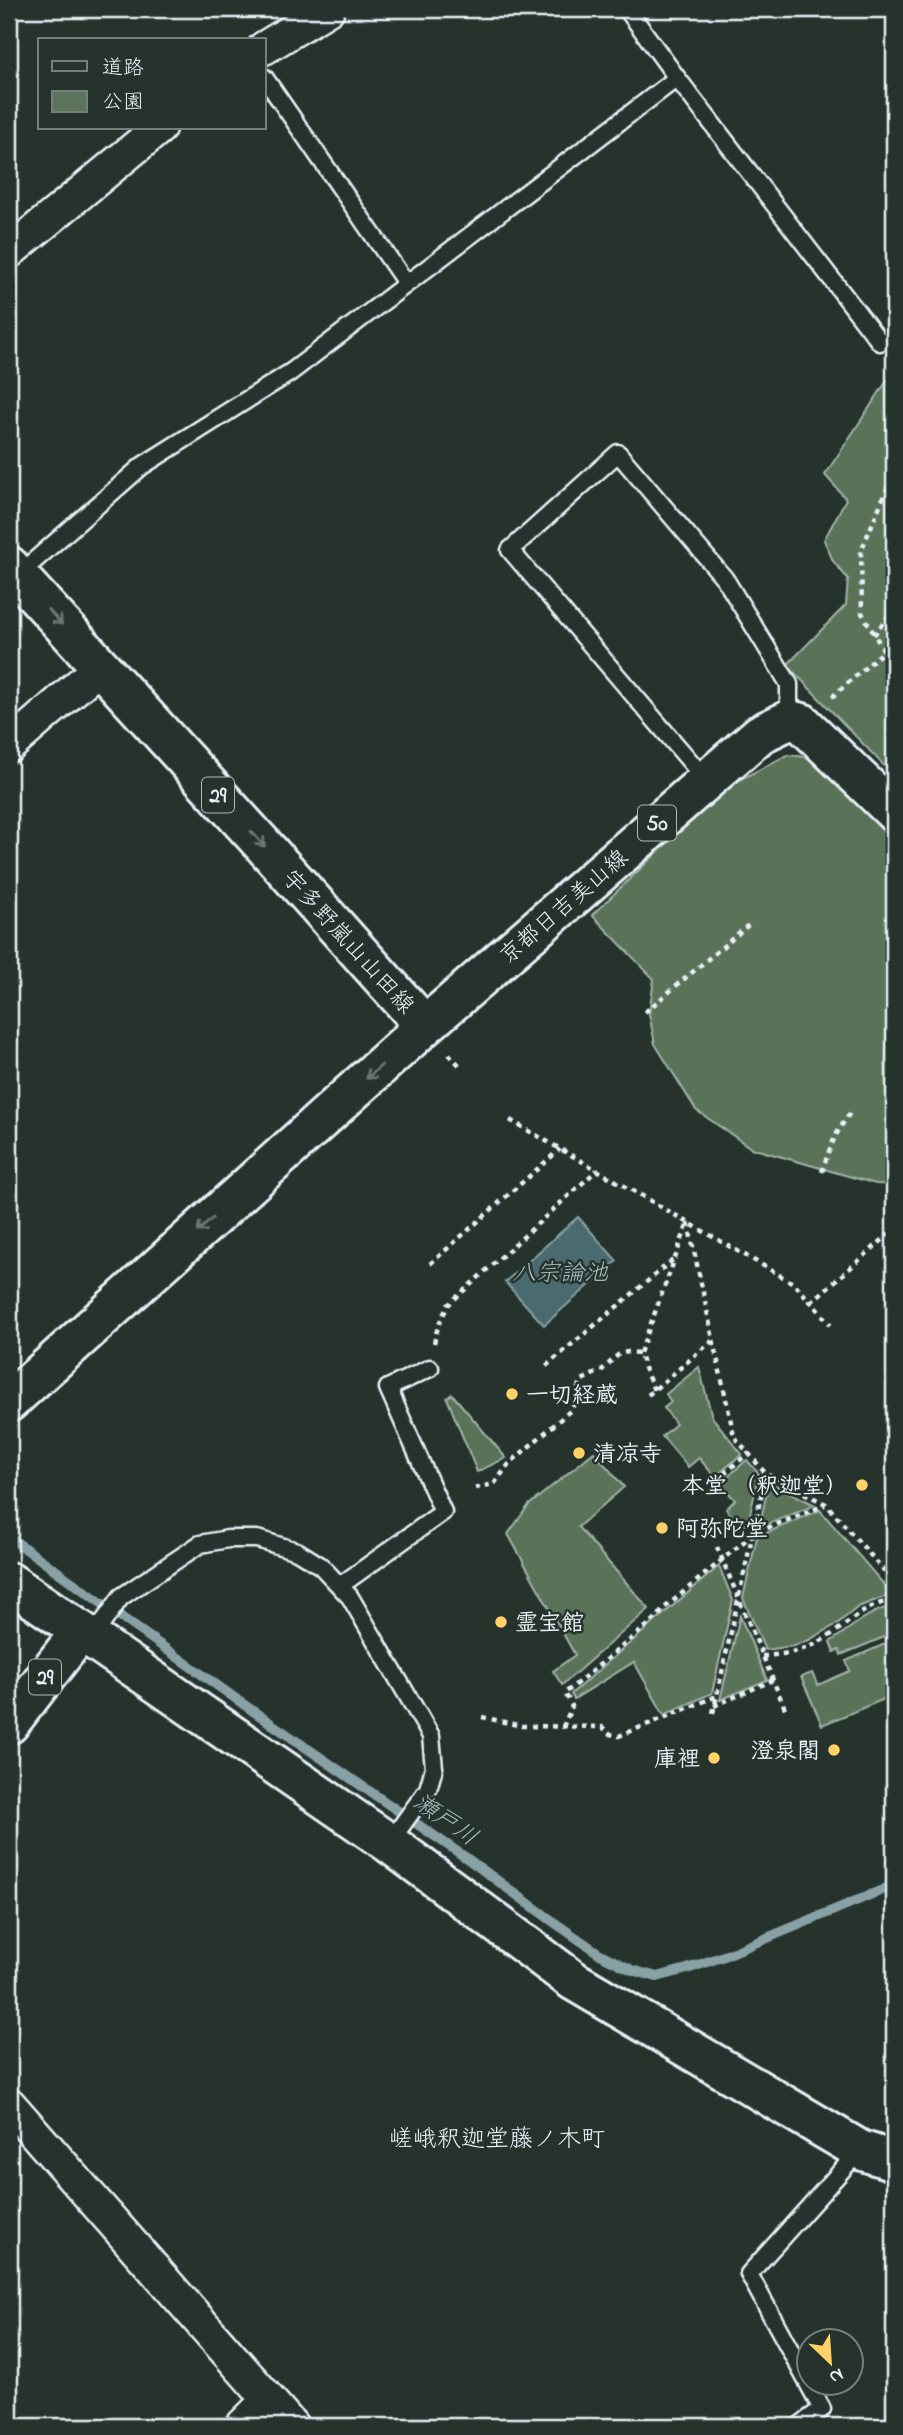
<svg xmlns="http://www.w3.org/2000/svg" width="903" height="2435" font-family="'Indie Flower','Klee One',sans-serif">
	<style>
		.green { fill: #5a7359; stroke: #a1b2a8; stroke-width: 2 }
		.water { fill: #486b6e; stroke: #88a1a5; stroke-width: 2 }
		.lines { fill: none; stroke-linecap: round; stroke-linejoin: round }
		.stream { stroke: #88a1a5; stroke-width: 10 }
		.lane-casing { stroke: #e8f1f8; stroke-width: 21 }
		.street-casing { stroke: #e8f1f8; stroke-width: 37 }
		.secondary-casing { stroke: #e8f1f8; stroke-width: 44 }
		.primary-casing { stroke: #e8f1f8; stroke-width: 44 }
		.path { stroke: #e8f1f8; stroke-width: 4.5; stroke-dasharray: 5 5; stroke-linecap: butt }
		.lane { stroke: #26332d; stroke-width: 16 }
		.street { stroke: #26332d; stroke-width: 32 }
		.secondary { stroke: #26332d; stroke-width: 38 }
		.primary { stroke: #26332d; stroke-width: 38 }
		.oneway { stroke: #6a7674 }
		.poi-dot { fill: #ffd166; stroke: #26332d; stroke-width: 2.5 }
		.labels { text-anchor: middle; stroke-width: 5; stroke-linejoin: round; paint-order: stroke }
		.shield { fill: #26332d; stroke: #aeb8bb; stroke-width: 2 }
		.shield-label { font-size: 21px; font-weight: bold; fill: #e8f1f8 }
		.street-label { font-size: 23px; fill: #e8f1f8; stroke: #26332d }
		.poi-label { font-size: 23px; font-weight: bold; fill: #e8f1f8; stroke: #26332d; text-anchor: start }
		.water-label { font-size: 24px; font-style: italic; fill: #a8bbc1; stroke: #26332d }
		.neighbourhood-label { font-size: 24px; fill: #e8f1f8; stroke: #26332d }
	</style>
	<rect width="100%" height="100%" fill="#26332d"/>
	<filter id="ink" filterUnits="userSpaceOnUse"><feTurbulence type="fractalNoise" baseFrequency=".0143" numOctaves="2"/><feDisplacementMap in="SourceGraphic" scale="14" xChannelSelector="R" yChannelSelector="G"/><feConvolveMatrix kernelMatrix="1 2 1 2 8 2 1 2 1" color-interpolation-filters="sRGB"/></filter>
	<g filter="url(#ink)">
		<path class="green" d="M 894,370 L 894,776 L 787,665 L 846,605 L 848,579 L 833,561 L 824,540 L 846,499 L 825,475 Z
			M 787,755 L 817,758 L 894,826 L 894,1185 L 876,1184 L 751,1148 L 696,1110 L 655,1044 L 649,1014 L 654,979 L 592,915 L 726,787 Z
			M 699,1367 L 712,1417 L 742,1454 L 715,1477 L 699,1458 L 688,1467 L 662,1436 L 676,1424 L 664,1408 L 671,1402 L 666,1394 Z
			M 452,1394 L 506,1458 L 477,1472 L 447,1398 Z
			M 594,1452 L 624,1487 L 578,1527 L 649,1609 L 562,1685 L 553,1671 L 575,1655 L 508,1534 L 529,1505 Z
			M 747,1460 L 759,1474 L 748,1523 L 742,1528 L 726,1509 L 735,1500 L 720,1483 Z
			M 769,1482 L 815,1505 L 759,1528 Z
			M 820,1510 L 892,1594 L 858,1607 L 837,1624 L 809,1640 L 794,1646 L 765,1650 L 743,1598 L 757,1537 Z
			M 719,1566 L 733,1600 L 712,1693 L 664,1715 L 634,1662 L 574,1699 L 571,1694 Z
			M 894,1606 L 894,1633 L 841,1655 L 839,1650 L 834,1652 L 830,1642 C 852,1628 867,1611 894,1606 Z
			M 740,1616 L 767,1680 L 720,1700 Z
			M 894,1640 L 894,1695 L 822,1725 L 801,1677 L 812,1673 L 818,1685 L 850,1671 L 846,1661 Z"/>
		<path class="water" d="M 578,1217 L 617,1261 L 544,1325 L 505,1282 Z"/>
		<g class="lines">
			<path class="stream" d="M 9,1537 L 253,1711 L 465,1857 L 558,1925 L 600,1954 L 632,1970 L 657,1977 L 687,1969 L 724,1956 L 894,1885"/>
			<defs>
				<path id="lane" d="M 627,9 L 677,78 L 880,342
					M 264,77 L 406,283
					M 17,576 L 142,466 L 291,372 L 677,78
					M 706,780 L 510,550 L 618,453 L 725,579 L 789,684 L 789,720
					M 341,1585 L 443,1512 L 388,1388 L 430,1368
					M 92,1638 L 121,1597 L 200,1544 L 228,1539 L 257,1539 L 297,1551 L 321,1566 L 350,1597 L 431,1736 L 434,1768 L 428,1789 L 389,1843
					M 799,2426 L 822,2409 L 749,2274 L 860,2150"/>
				<path id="street" d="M 264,48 L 328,9
					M 9,252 L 159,128
					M 9,746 L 101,666
					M 9,2104 L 292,2426
					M 242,2426 L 268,2400"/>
				<path id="secondary" d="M 81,1631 L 389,1843 L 574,1981 L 860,2150 L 894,2161"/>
				<path id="primary" d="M 9,566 L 264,846 L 425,1026
					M 9,1402 L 425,1026 L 760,734 L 789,720 L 802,723 L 894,812
					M 9,1582 L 81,1631 L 9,1724"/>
			</defs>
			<use href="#lane" class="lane-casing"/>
			<use href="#street" class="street-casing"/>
			<use href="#secondary" class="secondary-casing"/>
			<use href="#primary" class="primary-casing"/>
			<path class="path" d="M 874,635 L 894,608
				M 832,697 L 884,651 L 862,613 L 861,551 L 894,472
				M 645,1012 L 752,922
				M 449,1054 L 461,1067
				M 510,1120 L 795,1284 L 831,1325
				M 822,1172 C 829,1149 836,1131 851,1112
				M 688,1223 L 734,1436 L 766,1474 L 826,1504 L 894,1582
				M 430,1264 L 560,1149
				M 811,1302 L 894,1230
				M 434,1343 L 438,1326 L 448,1305 L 597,1170
				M 546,1366 L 674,1259
				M 654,1390 L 644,1368 L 640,1353 L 688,1223
				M 648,1395 L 712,1341
				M 716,1480 L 749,1453
				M 475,1488 L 494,1484 L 509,1464 L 571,1410 L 578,1397 L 578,1388 L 582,1380 L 602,1370 L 618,1355 L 627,1352 L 640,1353
				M 717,1547 L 786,1711
				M 762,1656 C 781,1655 800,1652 817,1643 C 845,1629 861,1605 894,1600
				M 714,1706 L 773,1680
				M 713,1713 L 766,1474
				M 482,1717 L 522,1726 L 602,1727 L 610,1734 L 619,1736 L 717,1696
				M 563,1727 L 572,1706 L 565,1693 L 659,1616 L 662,1610 L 753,1534 L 825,1505"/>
			<use href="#lane" class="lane"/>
			<use href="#street" class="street"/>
			<use href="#secondary" class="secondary"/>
			<use href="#primary" class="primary"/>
		</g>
		<defs><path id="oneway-shaft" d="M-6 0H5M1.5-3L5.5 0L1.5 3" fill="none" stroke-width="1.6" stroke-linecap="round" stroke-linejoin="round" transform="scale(1.75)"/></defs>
		<g class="oneway">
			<use href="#oneway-shaft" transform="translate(55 617) rotate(47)"/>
			<use href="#oneway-shaft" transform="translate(258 839) rotate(48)"/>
			<use href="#oneway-shaft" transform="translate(374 1072) rotate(138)"/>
			<use href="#oneway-shaft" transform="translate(205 1225) rotate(138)"/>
		</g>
	</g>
	<g class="poi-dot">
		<circle cx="512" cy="1394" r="7"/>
		<circle cx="579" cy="1453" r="7"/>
		<circle cx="862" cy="1485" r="7"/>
		<circle cx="662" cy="1528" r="7"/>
		<circle cx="501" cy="1622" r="7"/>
		<circle cx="834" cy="1750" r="7"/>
		<circle cx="714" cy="1758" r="7"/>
	</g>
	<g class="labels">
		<g class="shield">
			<rect x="202" y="777.5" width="32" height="35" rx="5"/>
			<rect x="638" y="805.5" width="38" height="35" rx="5"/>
			<rect x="29" y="1659.5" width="32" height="35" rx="5"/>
		</g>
		<g class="shield-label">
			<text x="218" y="802">29</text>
			<text x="657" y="830">50</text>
			<text x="45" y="1684">29</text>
		</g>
		<g class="street-label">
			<text transform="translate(563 906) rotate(-41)" y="8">京都日吉美山線</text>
			<text transform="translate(349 941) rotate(48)" y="8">宇多野嵐山山田線</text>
		</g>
		<g class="poi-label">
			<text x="526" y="1402">一切経蔵</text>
			<text x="593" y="1461">清凉寺</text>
			<text x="848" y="1493" text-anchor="end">本堂 （釈迦堂）</text>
			<text x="676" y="1536">阿弥陀堂</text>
			<text x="515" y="1630">霊宝館</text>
			<text x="820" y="1758" text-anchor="end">澄泉閣</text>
			<text x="700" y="1766" text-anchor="end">庫裡</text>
		</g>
		<g class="water-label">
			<text x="560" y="1280">八宗論池</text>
			<text transform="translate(446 1819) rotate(35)" y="8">瀬戸川</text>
		</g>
		<g class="neighbourhood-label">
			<text x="497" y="2146">嵯峨釈迦堂藤ノ木町</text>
		</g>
	</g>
	<rect width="903" height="2435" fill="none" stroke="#26332d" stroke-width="35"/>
	<rect x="18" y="18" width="868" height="2400" fill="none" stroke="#e8f1f8" stroke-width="2.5" filter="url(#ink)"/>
	<rect x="38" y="38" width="228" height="91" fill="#26332d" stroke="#747f7e" stroke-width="2"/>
	<rect x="52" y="61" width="35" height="10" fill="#26332d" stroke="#747f7e" stroke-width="2"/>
	<text x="102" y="74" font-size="21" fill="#e8f1f8">道路</text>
	<rect x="52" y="91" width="35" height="21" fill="#5a7359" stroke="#747f7e" stroke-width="2"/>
	<text x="102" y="108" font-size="21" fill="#e8f1f8">公園</text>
	<g transform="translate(830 2362) rotate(155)"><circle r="33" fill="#26332d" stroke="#747f7e" stroke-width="2"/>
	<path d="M0-5L12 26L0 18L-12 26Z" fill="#ffd166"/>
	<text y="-10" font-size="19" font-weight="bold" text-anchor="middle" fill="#e8f1f8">N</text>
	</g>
</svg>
